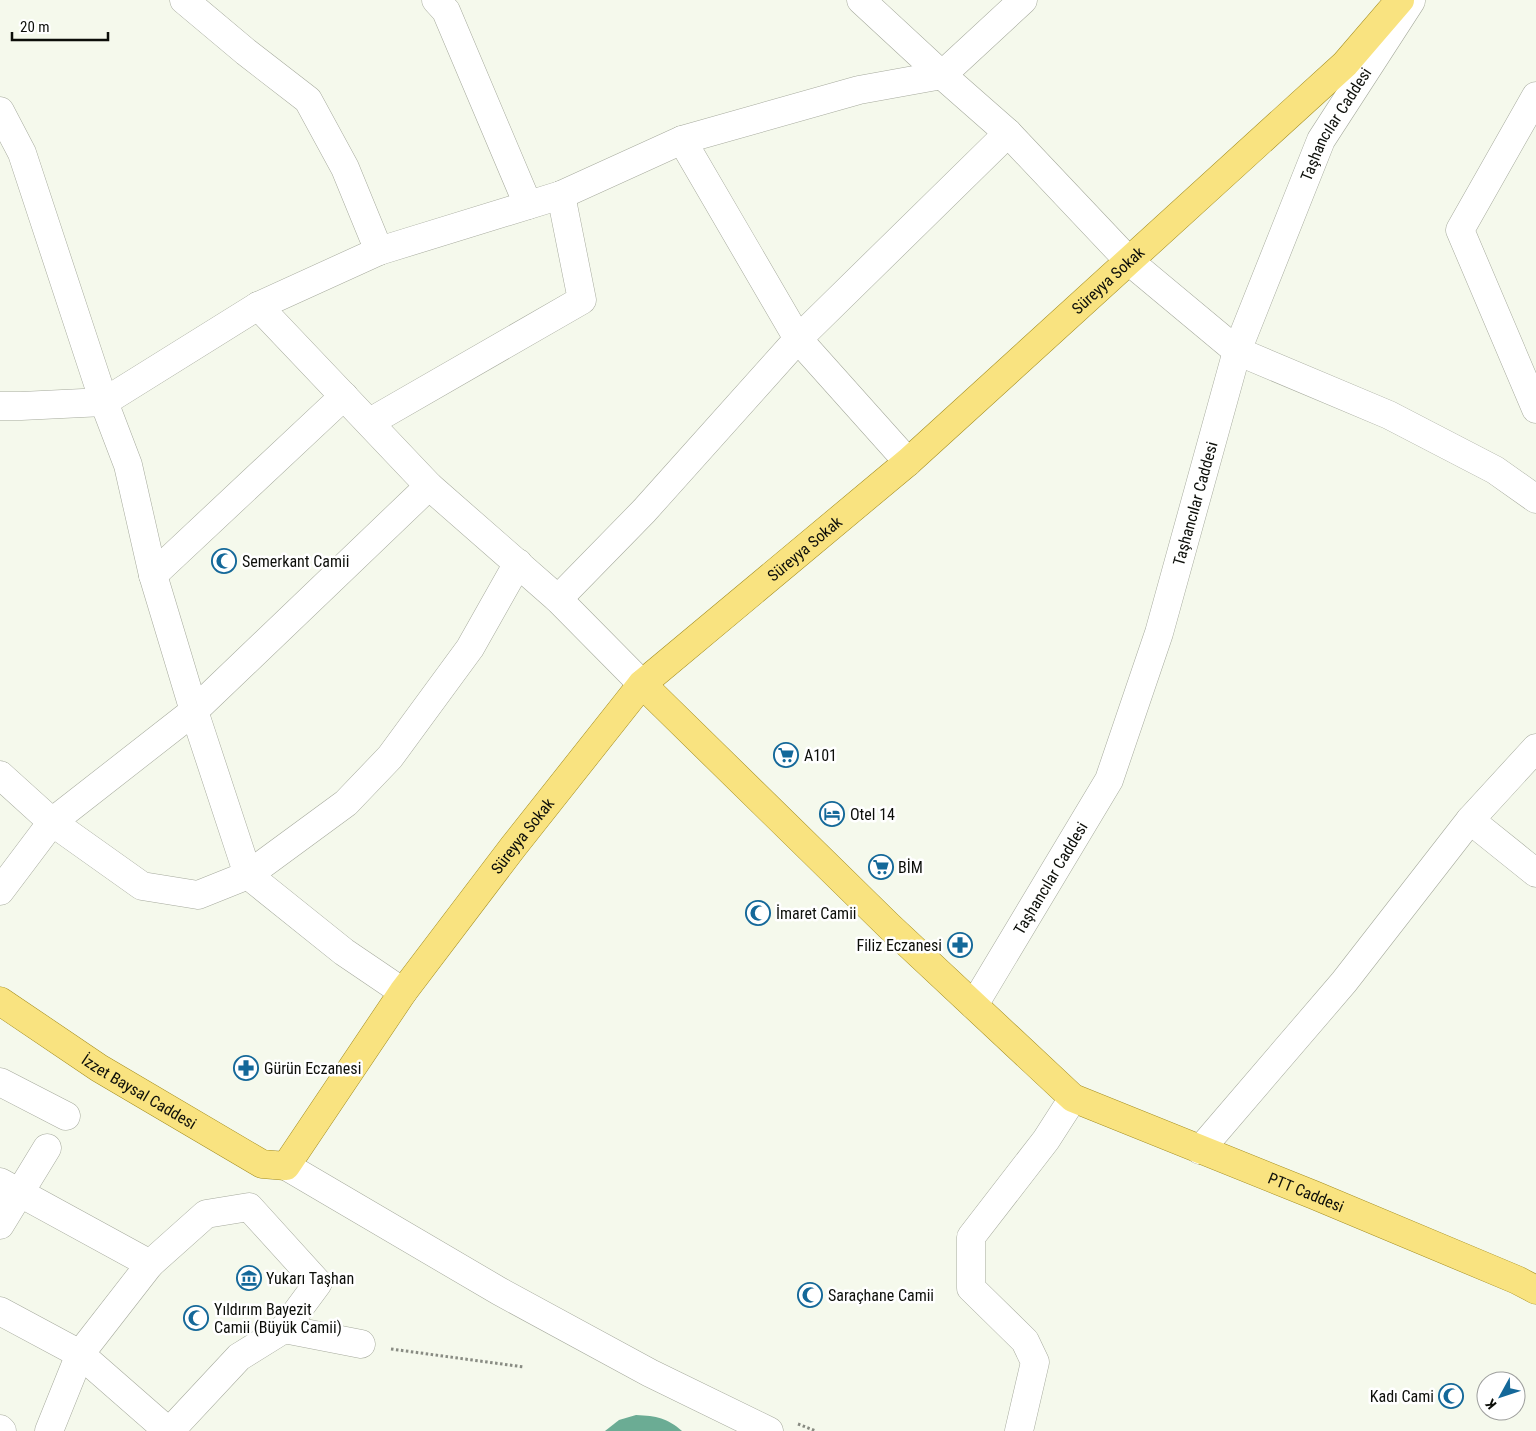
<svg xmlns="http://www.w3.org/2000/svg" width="1536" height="1431" font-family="'Roboto Condensed',sans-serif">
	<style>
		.water { fill: #6bac94 }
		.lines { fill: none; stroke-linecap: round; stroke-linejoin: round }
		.street-casing { stroke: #a6aa9d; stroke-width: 29 }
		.primary-casing { stroke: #a38d20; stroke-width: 29 }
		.path { stroke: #888b82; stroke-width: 3; stroke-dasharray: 2.5 2.5; stroke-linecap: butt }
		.street { stroke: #fff; stroke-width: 28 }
		.primary { stroke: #f9e380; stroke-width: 28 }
		.labels { text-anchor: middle; stroke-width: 5; stroke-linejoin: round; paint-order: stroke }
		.street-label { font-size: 16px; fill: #0c0e09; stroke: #fff }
		.poi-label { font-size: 16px; fill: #0c0e09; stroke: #fff; text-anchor: start }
	</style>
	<rect width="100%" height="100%" fill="#f5f9ec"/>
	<path class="water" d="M 636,1415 C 657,1416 667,1418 682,1431 L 605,1431 L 619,1420 Z"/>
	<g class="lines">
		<defs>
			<g id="street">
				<path d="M 184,0 L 246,52 L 308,100 L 345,168 L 379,251"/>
				<path d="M 436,0 L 446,11 L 528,205"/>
				<path d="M 861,0 L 942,75 L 1008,133 L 1129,261 L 1237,351 L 1389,415 L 1495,470 L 1536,499"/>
				<path d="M 1536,96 L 1460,230 L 1536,409"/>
				<path d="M 0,111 L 22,153 L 104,402 L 128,465 L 153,575 L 194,711 L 248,875 L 344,952 L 403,992"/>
				<path d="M 682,140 L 798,339 L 908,462"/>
				<path d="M 258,306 L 429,486 L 558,599 L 642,684"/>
				<path d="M 0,406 L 21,406 L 104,402 L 258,306 L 379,251 L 561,195 L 682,140 L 859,90 L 942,75 L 1023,0"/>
				<path d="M 370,422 L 582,300 L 561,195"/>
				<path d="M 153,575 L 344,396"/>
				<path d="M 558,599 L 644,511 L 798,339 L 1008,133"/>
				<path d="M 0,775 L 52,822 L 142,886 L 198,895 L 248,875 L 346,803 L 390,757 L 470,648 L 518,563"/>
				<path d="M 1470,820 L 1536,873"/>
				<path d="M 0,891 L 52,822 L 194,711 L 429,486"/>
				<path id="s1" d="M 974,1005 L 1109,780 L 1159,633 L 1237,351 L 1321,140 L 1411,1"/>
				<path d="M 0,1082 L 66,1116"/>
				<path d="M 1200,1150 L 1344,982 L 1470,820 L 1536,748"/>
				<path d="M 286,1166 L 499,1291 L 650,1373 L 769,1431"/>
				<path d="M 0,1182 L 150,1264 L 206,1214 L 249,1207 L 318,1283 L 284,1329"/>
				<path d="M 0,1225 L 47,1148"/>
				<path d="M 0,1311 L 80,1354 L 168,1431"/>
				<path d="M 0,1429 L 2,1431"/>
				<path d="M 49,1431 L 80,1354 L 150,1264"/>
				<path d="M 170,1431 L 239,1357 L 284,1329 L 361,1344"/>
				<path d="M 1019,1431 L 1035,1362 L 1025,1341 L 971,1288 L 971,1237 L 1046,1140 L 1073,1098"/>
			</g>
			<g id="primary">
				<path id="s2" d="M 642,684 L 889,926 L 1073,1098 L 1314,1195 L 1517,1280 L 1536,1290"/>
				<path id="s3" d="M 0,1001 L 99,1068 L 262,1164 L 286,1166 L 403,992 L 513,847 L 642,684 L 908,462 L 1345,64 L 1400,0"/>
			</g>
		</defs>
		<use href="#street" class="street-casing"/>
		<use href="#primary" class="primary-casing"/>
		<path class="path" d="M 391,1349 L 524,1367
			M 798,1424 L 816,1431"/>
		<use href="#street" class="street"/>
		<use href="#primary" class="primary"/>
	</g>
	<defs>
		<symbol id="mosque-ring" viewBox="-11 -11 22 22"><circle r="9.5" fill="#fff" stroke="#146899" stroke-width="1.5"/><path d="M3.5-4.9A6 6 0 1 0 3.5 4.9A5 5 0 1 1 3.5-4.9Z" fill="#146899"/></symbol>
		<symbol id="supermarket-ring" viewBox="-11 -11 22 22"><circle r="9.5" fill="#fff" stroke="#146899" stroke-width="1.5"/><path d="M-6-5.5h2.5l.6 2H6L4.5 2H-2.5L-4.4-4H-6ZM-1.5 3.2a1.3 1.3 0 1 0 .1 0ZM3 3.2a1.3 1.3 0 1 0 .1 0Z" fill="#146899"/></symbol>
		<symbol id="hotel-ring" viewBox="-11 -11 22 22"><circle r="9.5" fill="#fff" stroke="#146899" stroke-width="1.5"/><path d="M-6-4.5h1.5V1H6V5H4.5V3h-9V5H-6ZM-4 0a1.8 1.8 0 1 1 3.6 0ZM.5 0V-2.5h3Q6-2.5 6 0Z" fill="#146899"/></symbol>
		<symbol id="pharmacy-ring" viewBox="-11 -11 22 22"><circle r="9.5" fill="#fff" stroke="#146899" stroke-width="1.5"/><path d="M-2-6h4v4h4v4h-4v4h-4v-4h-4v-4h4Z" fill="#146899"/></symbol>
		<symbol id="museum-ring" viewBox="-11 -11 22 22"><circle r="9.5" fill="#fff" stroke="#146899" stroke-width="1.5"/><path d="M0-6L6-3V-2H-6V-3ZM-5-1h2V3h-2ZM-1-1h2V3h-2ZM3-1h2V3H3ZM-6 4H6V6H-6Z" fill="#146899"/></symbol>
	</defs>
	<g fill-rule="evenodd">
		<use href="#mosque-ring" x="210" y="547" width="28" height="28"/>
		<use href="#supermarket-ring" x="772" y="741" width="28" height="28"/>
		<use href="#hotel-ring" x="818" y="800" width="28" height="28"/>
		<use href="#supermarket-ring" x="867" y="853" width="28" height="28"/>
		<use href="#mosque-ring" x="744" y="899" width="28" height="28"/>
		<use href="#pharmacy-ring" x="946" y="931" width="28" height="28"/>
		<use href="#pharmacy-ring" x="232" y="1054" width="28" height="28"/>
		<use href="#museum-ring" x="235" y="1264" width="28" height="28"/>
		<use href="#mosque-ring" x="796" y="1281" width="28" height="28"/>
		<use href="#mosque-ring" x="182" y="1304" width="28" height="28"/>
		<use href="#mosque-ring" x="1437" y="1382" width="28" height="28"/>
	</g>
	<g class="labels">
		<g class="street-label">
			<text dy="6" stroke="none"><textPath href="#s1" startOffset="958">Taşhancılar Caddesi</textPath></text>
			<text dy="6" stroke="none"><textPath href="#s3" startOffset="1549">Süreyya Sokak</textPath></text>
			<text dy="6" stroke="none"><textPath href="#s1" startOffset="552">Taşhancılar Caddesi</textPath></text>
			<text dy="6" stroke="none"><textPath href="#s3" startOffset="1144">Süreyya Sokak</textPath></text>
			<text dy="6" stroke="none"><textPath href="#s3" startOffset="739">Süreyya Sokak</textPath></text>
			<text dy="6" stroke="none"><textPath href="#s1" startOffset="148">Taşhancılar Caddesi</textPath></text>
			<text dy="6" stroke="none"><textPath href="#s3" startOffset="166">İzzet Baysal Caddesi</textPath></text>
			<text dy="6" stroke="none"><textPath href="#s2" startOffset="849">PTT Caddesi</textPath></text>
		</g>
		<g class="poi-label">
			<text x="242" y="567">Semerkant Camii</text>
			<text x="804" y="761">A101</text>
			<text x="850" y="820">Otel 14</text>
			<text x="898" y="873">BİM</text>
			<text x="776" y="919">İmaret Camii</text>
			<text x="942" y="951" text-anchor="end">Filiz Eczanesi</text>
			<text x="264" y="1074">Gürün Eczanesi</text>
			<text x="266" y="1284">Yukarı Taşhan</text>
			<text x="828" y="1301">Saraçhane Camii</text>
			<text x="214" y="1315">Yıldırım Bayezit<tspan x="214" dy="18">Camii (Büyük Camii)</tspan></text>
			<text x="1434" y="1402" text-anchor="end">Kadı Cami</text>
		</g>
	</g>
	<g transform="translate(1501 1396) rotate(230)"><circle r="24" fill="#ffffff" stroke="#9e9f9d"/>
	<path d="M0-4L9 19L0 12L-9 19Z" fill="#146899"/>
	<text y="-8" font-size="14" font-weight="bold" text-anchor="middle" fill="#0c0e09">K</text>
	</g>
	<path d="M12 32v8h96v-8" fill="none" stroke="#0c0e09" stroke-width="2.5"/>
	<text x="20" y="32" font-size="15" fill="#0c0e09" stroke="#ffffff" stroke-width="4" paint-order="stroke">20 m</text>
</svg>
